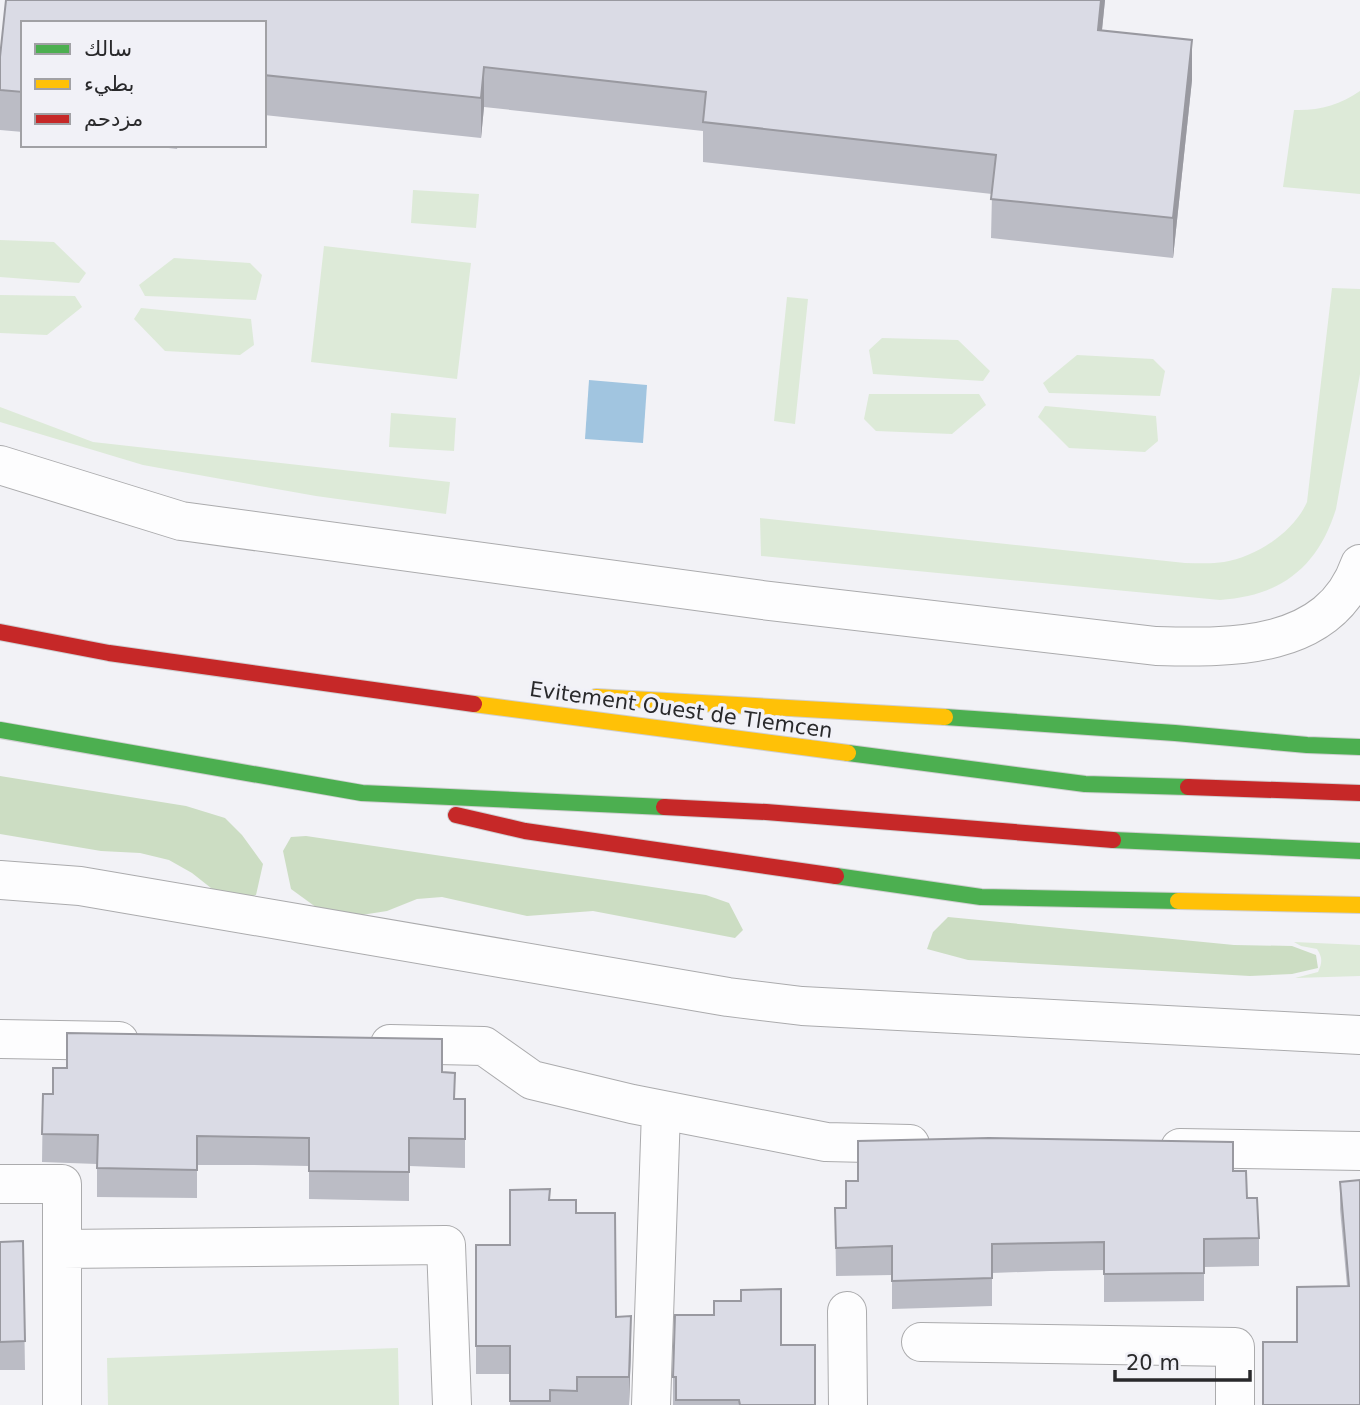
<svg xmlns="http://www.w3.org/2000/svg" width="1360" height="1405" font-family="'DejaVu Sans','Noto Sans Arabic',sans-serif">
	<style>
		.green { fill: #ddead8 }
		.forest { fill: #ccddc3 }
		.water { fill: #a1c5e0 }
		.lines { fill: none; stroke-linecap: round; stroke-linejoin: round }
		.street-casing { stroke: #ababad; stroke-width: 40 }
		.fast-casing { stroke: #cfcfd1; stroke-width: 18 }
		.slow-casing { stroke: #cfcfd1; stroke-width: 18 }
		.jam-casing { stroke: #cfcfd1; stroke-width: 18 }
		.street { stroke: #fdfdfe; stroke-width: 38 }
		.fast { stroke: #4caf50; stroke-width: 16 }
		.slow { stroke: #ffc107; stroke-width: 16 }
		.jam { stroke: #c62828; stroke-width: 16 }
		.wall { fill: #bbbcc5 }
		.shaded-wall { fill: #9999a0 }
		.building { fill: #dadbe5; stroke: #9999a0; stroke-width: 2 }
		.labels { text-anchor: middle; stroke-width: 7; stroke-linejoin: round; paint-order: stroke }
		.street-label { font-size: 21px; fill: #29292b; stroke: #f1f1f7 }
	</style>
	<rect width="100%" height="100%" fill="#f2f2f6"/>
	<path class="green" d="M 1360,91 L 1360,194 L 1283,187 L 1294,110 C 1318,111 1340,105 1360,91 Z
		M 413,190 L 479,194 L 476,228 L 411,223 Z
		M 0,240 L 54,242 L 86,273 L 79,283 L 0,277 Z
		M 324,246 L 471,263 L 457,379 L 311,362 Z
		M 174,258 L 250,263 L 262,275 L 256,300 L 145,296 L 139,285 Z
		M 1332,288 L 1360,289 L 1360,374 L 1336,509 C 1318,567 1281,596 1220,600 L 761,556 L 760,518 L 1185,563 C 1198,563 1211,564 1224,562 C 1256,557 1294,532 1307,502 Z
		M 0,295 L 75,296 L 82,307 L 47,335 L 0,333 Z
		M 787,297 L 808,299 L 795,424 L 774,421 Z
		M 141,308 L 251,319 L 254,345 L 240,355 L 165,351 L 134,319 Z
		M 882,338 L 958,340 L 990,371 L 983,381 L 873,374 L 869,350 Z
		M 1077,355 L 1153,359 L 1165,371 L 1160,396 L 1049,393 L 1043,383 Z
		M 869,394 L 979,394 L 986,405 L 952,434 L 876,431 L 864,419 Z
		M 1045,406 L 1156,416 L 1158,441 L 1145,452 L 1069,448 L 1038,417 Z
		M 0,407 L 93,442 L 450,482 L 446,514 L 316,496 L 143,465 L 0,422 Z
		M 391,413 L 456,418 L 454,451 L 389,447 Z
		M 1294,942 L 1360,945 L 1360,976 L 1295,978 L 1318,972 C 1322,963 1323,958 1317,949 L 1301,946 Z
		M 398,1348 L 399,1405 L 108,1405 L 107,1358 Z"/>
	<path class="forest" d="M 0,776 L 186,806 L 225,818 L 242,835 L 263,864 L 256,895 L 230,903 L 192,873 L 169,860 L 140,853 L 101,851 L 0,834 Z
		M 306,836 L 706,895 L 729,903 L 743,930 L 735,938 L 593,911 L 527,916 L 442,897 L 417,899 L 387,911 L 355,916 L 324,913 L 291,889 L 283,851 L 291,837 Z
		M 948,917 L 1234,945 L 1292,946 L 1316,955 L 1318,968 L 1292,974 L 1250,976 L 968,960 L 927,949 L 933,932 Z"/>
	<path class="water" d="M 589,380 L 647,385 L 643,443 L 585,439 Z"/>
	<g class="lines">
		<defs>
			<path id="street" d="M 0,465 L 181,521 L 762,600 L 1156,646 C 1232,648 1330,650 1360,564
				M 0,880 L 80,886 L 728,997 L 802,1006 L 1360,1035
				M 0,1039 L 119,1041
				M 390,1044 L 484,1046 L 532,1080 L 632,1104 L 826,1142 L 910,1144
				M 1180,1148 L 1360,1151
				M 0,1184 L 62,1184 L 62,1249
				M 847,1311 L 848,1405
				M 921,1342 L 1235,1347 L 1235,1405
				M 62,1405 L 62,1249 L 446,1245 L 452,1405
				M 651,1405 L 661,1111"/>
			<path id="fast" d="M 945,717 L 1175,733 L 1307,745 L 1360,747
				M 0,730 L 362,793 L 664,807
				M 848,753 L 1085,784 L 1188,787
				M 1113,840 L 1360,851
				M 836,876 L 981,897 L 1178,901"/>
			<path id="slow" d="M 596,697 L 945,717
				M 474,704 L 848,753
				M 1178,901 L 1360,905"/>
			<path id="jam" d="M 0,632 L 109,653 L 474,704
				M 1188,787 L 1360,793
				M 664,807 L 766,812 L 1113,840
				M 456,815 L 525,831 L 836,876"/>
		</defs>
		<use href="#street" class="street-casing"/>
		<use href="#fast" class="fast-casing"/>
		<use href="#slow" class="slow-casing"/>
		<use href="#jam" class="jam-casing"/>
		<use href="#street" class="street"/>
		<use href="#fast" class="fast"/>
		<use href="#slow" class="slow"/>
		<use href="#jam" class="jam"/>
	</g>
	<path class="wall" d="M 6,0 L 1105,0 L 1102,30 L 1192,80 L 1173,258 L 991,238 L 992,194 L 703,162 L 703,131 L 484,107 L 481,138 L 264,115 L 264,23 L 23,23 L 23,132 L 0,130 L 0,57 Z
		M 143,145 L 178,145 L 177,149 Z
		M 442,1072 L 454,1099 L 465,1099 L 465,1168 L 409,1166 L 409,1201 L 309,1199 L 309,1166 L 251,1165 L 197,1165 L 197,1198 L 97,1197 L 97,1164 L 42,1162 L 43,1094 Z
		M 1233,1171 L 1247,1198 L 1259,1238 L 1259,1266 L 1204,1267 L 1204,1301 L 1104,1302 L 1104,1270 L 1050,1271 L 992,1273 L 992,1306 L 892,1309 L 892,1275 L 836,1276 L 835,1208 Z
		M 1340,1182 L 1360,1405 L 1347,1286 L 1340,1209 Z
		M 550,1200 L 576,1213 L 616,1317 L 631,1345 L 629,1405 L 510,1405 L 510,1374 L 476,1374 L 476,1245 L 510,1245 Z
		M 23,1241 L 25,1370 L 0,1370 L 0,1242 Z
		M 781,1345 L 815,1405 L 673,1405 L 673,1377 Z"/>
	<path class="shaded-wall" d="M 1101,0 L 1105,0 L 1098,69 L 1098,30 Z
		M 1192,40 L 1192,80 L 1173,258 L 1173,218 Z
		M 484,67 L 484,107 L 481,138 L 481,98 Z
		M 631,1316 L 631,1345 L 629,1405 L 629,1377 Z"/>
	<path class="building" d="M 6,0 L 1101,0 L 1098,30 L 1192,40 L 1173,218 L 991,199 L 996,155 L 703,122 L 706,92 L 484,67 L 481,98 L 264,75 L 264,23 L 23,23 L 23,92 L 0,90 L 0,57 Z
		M 67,1033 L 442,1039 L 442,1072 L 455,1073 L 454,1099 L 465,1099 L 465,1139 L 409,1138 L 409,1172 L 309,1171 L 309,1138 L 251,1137 L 197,1136 L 197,1170 L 97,1168 L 98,1135 L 42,1134 L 43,1094 L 53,1094 L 53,1068 L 67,1068 Z
		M 989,1138 L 1233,1142 L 1233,1171 L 1246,1171 L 1247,1198 L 1257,1198 L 1259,1238 L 1204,1239 L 1204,1273 L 1104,1274 L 1104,1242 L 1050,1243 L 992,1244 L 992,1278 L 892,1281 L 892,1246 L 836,1248 L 835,1208 L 846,1208 L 846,1181 L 858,1181 L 858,1141 Z
		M 1360,1180 L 1360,1405 L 1263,1405 L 1263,1342 L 1297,1342 L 1297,1287 L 1349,1286 L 1340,1182 Z
		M 550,1189 L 549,1200 L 576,1200 L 576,1213 L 615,1213 L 616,1317 L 631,1316 L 629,1377 L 577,1377 L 577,1391 L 550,1390 L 550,1401 L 510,1401 L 510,1346 L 476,1346 L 476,1245 L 510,1245 L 510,1190 Z
		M 23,1241 L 25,1341 L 0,1342 L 0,1242 Z
		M 781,1289 L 781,1345 L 815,1345 L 815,1405 L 740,1405 L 739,1400 L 676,1400 L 676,1377 L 673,1377 L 675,1315 L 714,1315 L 714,1301 L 741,1301 L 741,1290 Z"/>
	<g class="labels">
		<g class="street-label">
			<text transform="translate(681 710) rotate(8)" y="7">Evitement Ouest de Tlemcen</text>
		</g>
	</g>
	<rect x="21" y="21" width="245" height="126" fill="#f1f1f7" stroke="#a1a1a5" stroke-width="2"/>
	<rect x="35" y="44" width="35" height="10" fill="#4caf50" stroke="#a1a1a5" stroke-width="2"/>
	<text x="84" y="56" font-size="21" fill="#29292b">سالك</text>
	<rect x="35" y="79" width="35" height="10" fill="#ffc107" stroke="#a1a1a5" stroke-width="2"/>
	<text x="84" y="91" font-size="21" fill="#29292b">بطيء</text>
	<rect x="35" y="114" width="35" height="10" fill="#c62828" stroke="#a1a1a5" stroke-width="2"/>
	<text x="84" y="126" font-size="21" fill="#29292b">مزدحم</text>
	<path d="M1115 1370v10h135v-10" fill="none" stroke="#29292b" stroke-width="3.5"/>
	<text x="1126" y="1370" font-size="21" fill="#29292b" stroke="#f1f1f7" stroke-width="5" paint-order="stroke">20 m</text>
</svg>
